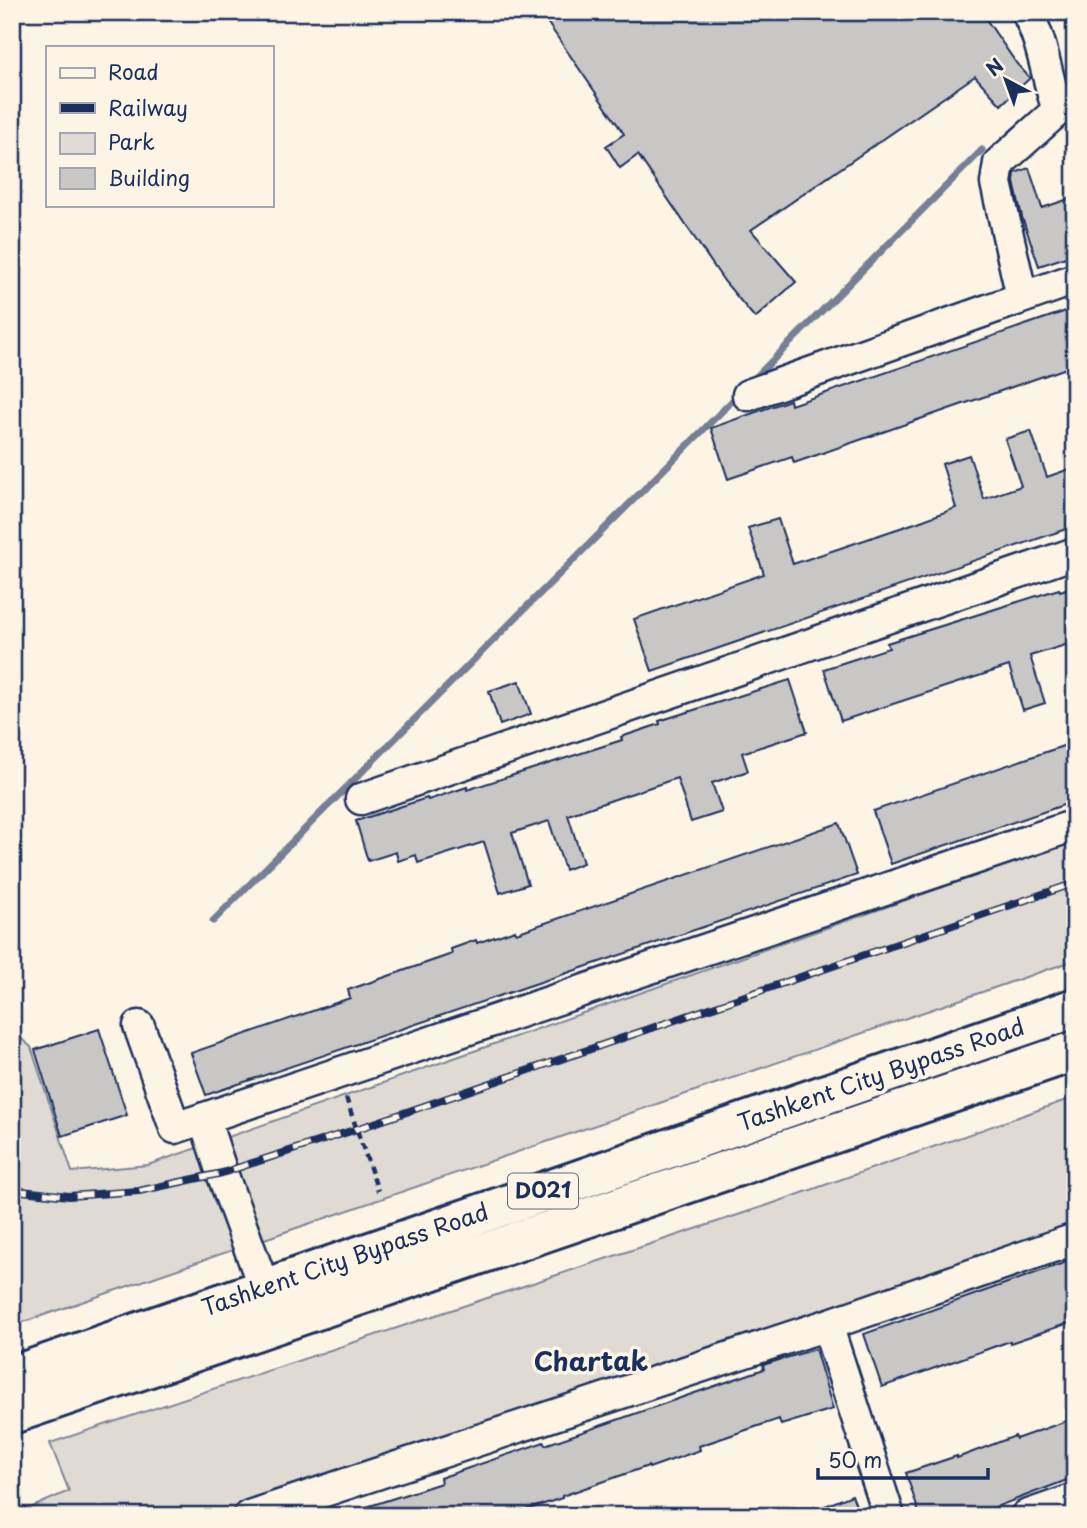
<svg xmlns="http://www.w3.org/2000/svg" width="1087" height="1528" font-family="'Playpen Sans',sans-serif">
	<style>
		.green { fill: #dfdbd4; stroke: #7d8599; stroke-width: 2 }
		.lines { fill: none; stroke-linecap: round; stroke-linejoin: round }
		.stream { stroke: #767f94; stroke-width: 7 }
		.building { fill: #c8c7c6; stroke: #1b2f5e; stroke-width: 2 }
		.minor-casing { stroke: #1b2f5e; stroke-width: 35 }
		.highway-casing { stroke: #1b2f5e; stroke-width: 44 }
		.path { stroke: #1b2f5e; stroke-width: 4.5; stroke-dasharray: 7 5; stroke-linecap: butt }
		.minor { stroke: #fcf5e5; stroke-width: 30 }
		.highway { stroke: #fcf5e5; stroke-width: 38 }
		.rail-casing { stroke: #1b2f5e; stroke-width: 8 }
		.rail { stroke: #fcf5e5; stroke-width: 5; stroke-dasharray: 16; stroke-linecap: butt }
		.labels { text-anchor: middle; stroke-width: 7; stroke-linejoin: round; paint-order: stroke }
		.shield { fill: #fcf5e5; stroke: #5e6a86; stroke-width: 2 }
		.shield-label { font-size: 21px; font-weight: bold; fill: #1b2f5e }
		.street-label { font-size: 23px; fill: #1b2f5e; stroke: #fcf5e5 }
		.quarter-label { font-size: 26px; font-weight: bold; fill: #1b2f5e; stroke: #fcf5e5 }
	</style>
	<rect width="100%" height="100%" fill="#fcf5e5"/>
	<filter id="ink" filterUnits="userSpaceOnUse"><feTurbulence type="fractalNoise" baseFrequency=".0143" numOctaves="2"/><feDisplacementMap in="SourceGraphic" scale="14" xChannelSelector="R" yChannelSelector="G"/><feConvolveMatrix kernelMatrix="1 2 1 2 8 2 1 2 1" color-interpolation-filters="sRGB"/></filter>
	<g filter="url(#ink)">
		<path class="green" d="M 1075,841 L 1075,960 L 12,1326 L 12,1049 L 22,1039 L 31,1047 L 72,1172 L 148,1165 Z
			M 1075,1097 L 1075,1227 L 235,1516 L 22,1516 L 21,1512 L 69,1491 L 50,1443 L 771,1204 Z"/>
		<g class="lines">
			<path class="stream" d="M 751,382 L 982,150
				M 213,921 L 740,393"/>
		</g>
		<path class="building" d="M 554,12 L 981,12 L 1017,64 L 1030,78 L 1001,105 L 975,76 L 751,230 L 796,282 L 755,318 L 724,281 L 638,155 L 620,168 L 606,146 L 624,134 L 545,19 Z
			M 1029,168 L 1042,208 L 1075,197 L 1075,254 L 1039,266 L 1022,217 L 1014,182 L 1015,173 Z
			M 1075,308 L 1075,365 L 794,463 L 792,457 L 728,479 L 711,428 L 790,400 L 791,405 Z
			M 1031,431 L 1047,477 L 1075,467 L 1075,526 L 652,671 L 634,619 L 764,574 L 748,528 L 778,519 L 793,564 L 918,522 L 956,508 L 942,464 L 969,455 L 984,499 L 1021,486 L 1005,439 Z
			M 1075,586 L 1075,642 L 1030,656 L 1045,703 L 1023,710 L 1009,666 L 841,721 L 824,669 L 889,648 L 887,643 L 1059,589 L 1060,591 Z
			M 790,680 L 807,732 L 742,753 L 748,771 L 712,783 L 722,812 L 691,822 L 677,778 L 568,815 L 583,863 L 565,870 L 549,821 L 512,833 L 528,884 L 500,893 L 484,842 L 418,863 L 416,855 L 398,861 L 396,852 L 368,861 L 356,821 L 427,798 L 428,800 L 467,787 L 467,790 L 622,740 L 621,737 L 660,724 L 659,721 Z
			M 519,681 L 531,714 L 500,725 L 489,691 Z
			M 1075,742 L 1075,801 L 891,864 L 873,811 Z
			M 839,823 L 857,875 L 206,1095 L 191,1053 L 350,998 L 348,990 L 452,954 L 451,949 L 476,940 L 477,943 L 515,930 L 516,933 Z
			M 99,1029 L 127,1115 L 62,1136 L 35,1050 Z
			M 1075,1259 L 1075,1321 L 1010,1343 L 1010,1341 L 882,1387 L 864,1334 Z
			M 815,1349 L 833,1409 L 781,1425 L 779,1419 L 699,1446 L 700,1450 L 649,1468 L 648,1466 L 562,1496 L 562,1498 L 508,1516 L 351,1516 L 351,1512 L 441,1483 L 440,1478 L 544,1442 L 545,1445 L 764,1369 L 763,1365 Z
			M 1075,1418 L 1075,1477 L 972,1516 L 920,1516 L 906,1473 L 957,1456 L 957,1458 L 1015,1436 L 1016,1439 Z
			M 852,1495 L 860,1516 L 803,1516 L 803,1515 Z"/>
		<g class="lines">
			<defs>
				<path id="minor" d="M 1027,12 C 1044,45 1046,77 1058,110
					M 1022,297 L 996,183 L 999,163 L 1075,95
					M 748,395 L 1075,279
					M 361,799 L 1075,553
					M 139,1026 L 175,1128 L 1075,825
					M 204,1118 L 222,1173 L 264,1288
					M 827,1325 L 889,1516
					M 249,1516 L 827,1325 L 1075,1239
					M 1026,1516 L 1075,1499"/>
				<path id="highway" d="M 12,1376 L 1075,1008
					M 12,1414 L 1075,1051"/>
			</defs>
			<use href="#minor" class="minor-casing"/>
			<use href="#highway" class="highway-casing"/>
			<path class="path" d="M 346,1098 L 378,1191"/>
			<use href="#minor" class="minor"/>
			<use href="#highway" class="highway"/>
			<defs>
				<path id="rail" d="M 12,1190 L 69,1196 L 139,1191 L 222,1173 L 357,1129 L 1075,883"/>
			</defs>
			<use href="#rail" class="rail-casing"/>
			<use href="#rail" class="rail"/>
		</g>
	</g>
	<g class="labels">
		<rect class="shield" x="508" y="1173.5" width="70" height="35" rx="5"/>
		<g class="shield-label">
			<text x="543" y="1198">D021</text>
		</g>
		<g class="street-label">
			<text transform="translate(881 1075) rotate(-19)" y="8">Tashkent City Bypass Road</text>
			<text transform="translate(345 1260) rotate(-19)" y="8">Tashkent City Bypass Road</text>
		</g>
		<g class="quarter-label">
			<text x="591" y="1371">Chartak</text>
		</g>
	</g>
	<rect width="1087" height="1528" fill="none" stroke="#fcf5e5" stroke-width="42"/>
	<rect x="21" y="21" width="1045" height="1486" fill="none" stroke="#1b2f5e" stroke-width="2.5" filter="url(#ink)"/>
	<rect x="46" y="46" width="228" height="161" fill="#fcf5e5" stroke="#a2a6af" stroke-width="2"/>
	<rect x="60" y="68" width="35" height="10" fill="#fcf5e5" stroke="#a2a6af" stroke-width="2"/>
	<text x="108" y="80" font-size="21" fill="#1b2f5e">Road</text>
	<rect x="60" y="103" width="35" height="10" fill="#1b2f5e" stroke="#a2a6af" stroke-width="2"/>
	<text x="108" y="116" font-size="21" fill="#1b2f5e">Railway</text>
	<rect x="60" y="133" width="35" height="21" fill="#dfdbd4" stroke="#a2a6af" stroke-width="2"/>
	<text x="108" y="150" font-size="21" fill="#1b2f5e">Park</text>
	<rect x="60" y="168" width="35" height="21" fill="#c8c7c6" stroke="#a2a6af" stroke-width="2"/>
	<text x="108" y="186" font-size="21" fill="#1b2f5e">Building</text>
	<g transform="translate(1006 80) rotate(319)" stroke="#fcf5e5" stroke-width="5" paint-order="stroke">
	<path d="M0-5L12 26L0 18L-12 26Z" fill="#1b2f5e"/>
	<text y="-10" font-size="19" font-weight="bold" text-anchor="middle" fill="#1b2f5e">N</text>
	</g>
	<path d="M818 1468v10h170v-10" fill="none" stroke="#1b2f5e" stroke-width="3.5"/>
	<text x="828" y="1468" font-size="21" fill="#1b2f5e" stroke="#fcf5e5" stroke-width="5" paint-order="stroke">50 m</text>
</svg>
